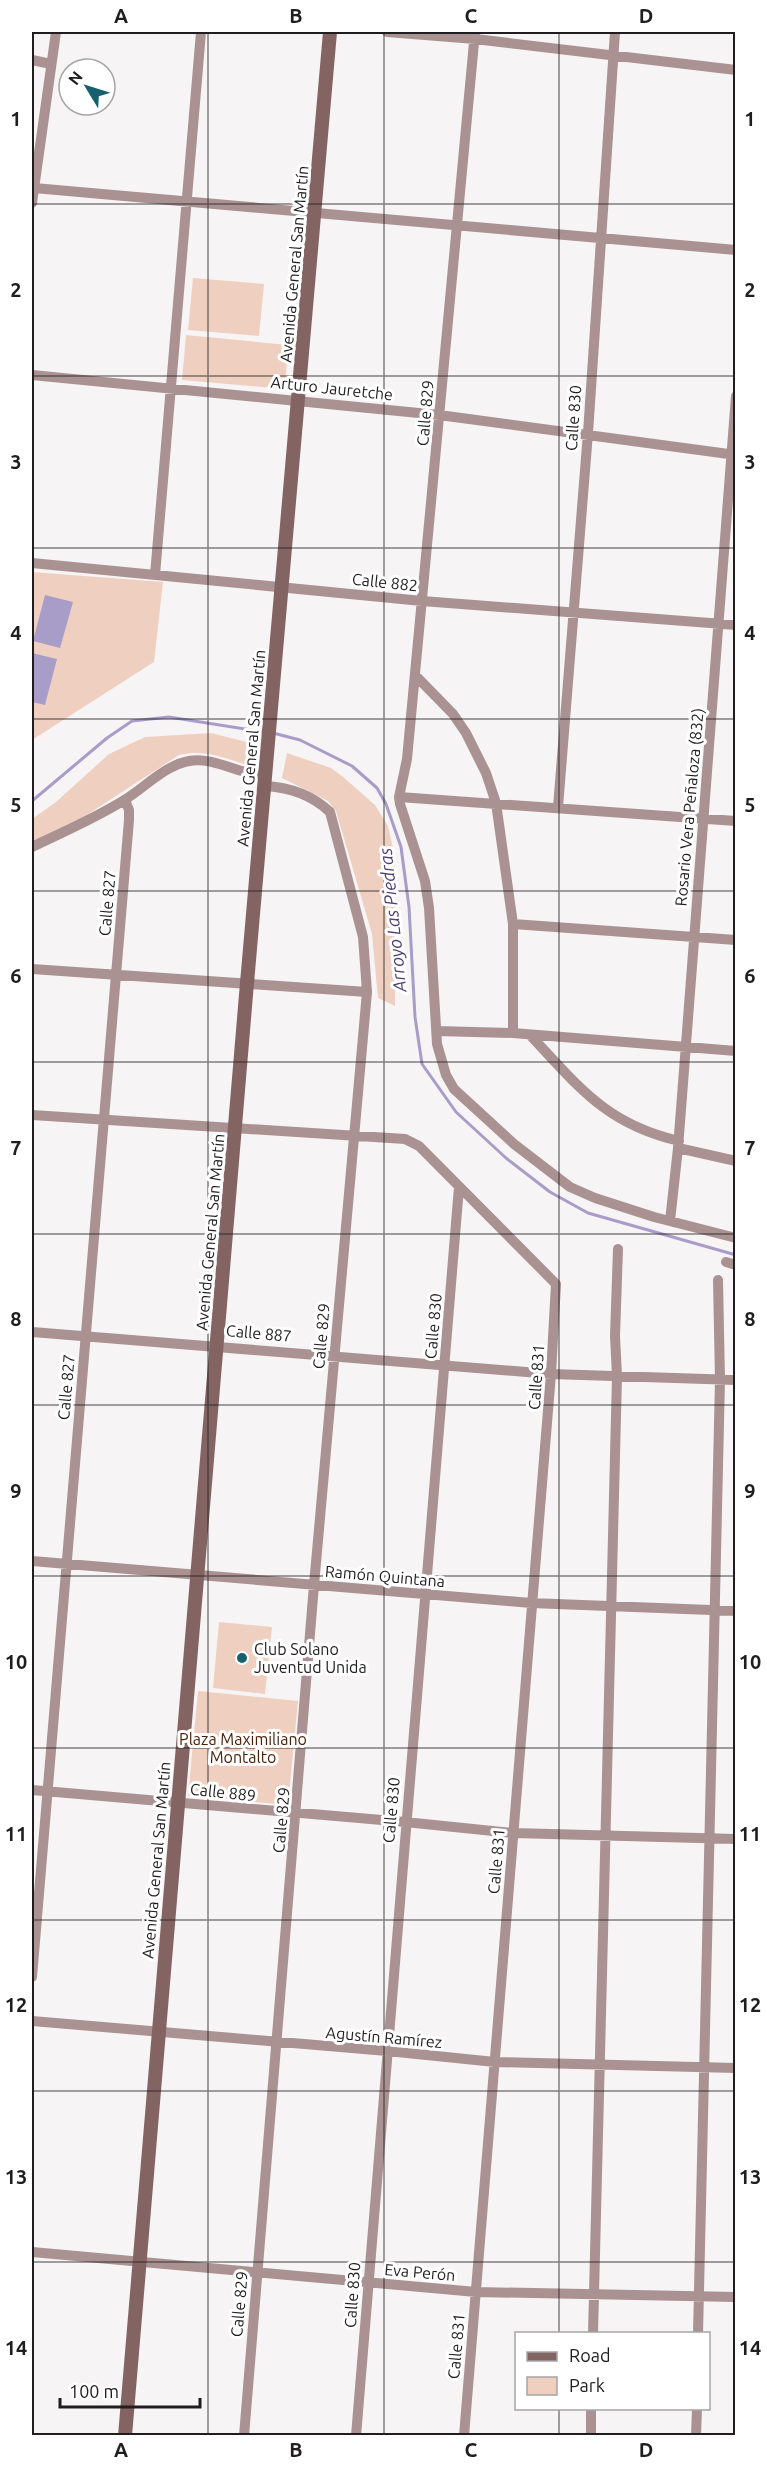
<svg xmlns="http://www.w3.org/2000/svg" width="767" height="2467" font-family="Ubuntu,sans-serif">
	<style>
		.green { fill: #efd0c0 }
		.water { fill: #a79dc8 }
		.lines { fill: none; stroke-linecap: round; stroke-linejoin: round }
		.stream { stroke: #a79dc8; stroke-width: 3 }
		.street { stroke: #aa9292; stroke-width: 10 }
		.secondary { stroke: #846463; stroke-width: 14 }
		.grid { fill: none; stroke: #1f1d1e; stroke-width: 1.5; stroke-opacity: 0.55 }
		.poi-dot { fill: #16616e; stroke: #fff; stroke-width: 2 }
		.labels { text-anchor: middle; stroke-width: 6; stroke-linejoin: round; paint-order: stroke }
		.street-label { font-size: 16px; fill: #1f1d1e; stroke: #fff }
		.poi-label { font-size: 16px; fill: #1f1d1e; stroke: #fff; text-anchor: start }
		.park-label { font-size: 16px; fill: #481e04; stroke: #fff }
		.water-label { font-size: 18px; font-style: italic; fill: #4e3e76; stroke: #fff }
		.neatline { fill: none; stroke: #1f1d1e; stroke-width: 2 }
		.grid-label { font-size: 20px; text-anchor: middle; font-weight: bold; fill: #1f1d1e }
	</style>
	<rect width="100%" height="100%" fill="#f7f4f5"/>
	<path class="green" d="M 193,278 L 264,284 L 259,336 L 188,330 Z
		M 186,335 L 288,345 L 285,389 L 182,380 Z
		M 32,572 L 163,582 L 154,662 L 32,740 Z
		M 211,733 L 255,744 L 256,768 C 230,760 206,748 179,755 L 62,831 L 32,843 L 32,819 L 56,802 L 109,754 L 145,737 Z
		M 287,753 L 331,768 L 342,776 L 375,805 L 388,826 L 395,857 L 395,1006 L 378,998 L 372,934 L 336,811 L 328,801 L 282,778 Z
		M 219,1622 L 272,1627 L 265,1694 L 213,1688 Z
		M 198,1691 L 298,1701 L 288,1805 L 188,1796 Z"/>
	<path class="water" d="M 45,595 L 73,602 L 60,648 L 33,641 Z
		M 32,653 L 57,659 L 45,705 L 32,702 Z"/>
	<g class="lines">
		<path class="stream" d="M 273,733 L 300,740 L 352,766 L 377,788 L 386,804 L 401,847 L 409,907 L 415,1017 L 422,1064 L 456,1112 L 506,1158 L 550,1192 L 588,1213 L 736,1255
			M 32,801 L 107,738 L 132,721 L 169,717 L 264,732"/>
		<path class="street" d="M 387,32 L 475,39 L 736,70
			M 475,32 L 407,759 L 399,797 L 400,804 L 425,881 L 429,908 L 437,1044 L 446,1075 L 454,1089 L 514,1144 L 570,1187 L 595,1198 L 654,1217 L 736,1238
			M 32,60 L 51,64
			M 34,188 L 736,250
			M 32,203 L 56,32
			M 32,375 L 439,415 L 736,455
			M 32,563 L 422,601 L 736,625
			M 155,575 L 201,32
			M 415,675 L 453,714 L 466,733 L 486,773 L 496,803 L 513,924 L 513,1033
			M 399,797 L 736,821
			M 558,807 L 588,433 L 615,32
			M 32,847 C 63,832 96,818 126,799 C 145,787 166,765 189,761 C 213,756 240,775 265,776
			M 513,924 L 736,940
			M 32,969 L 367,992
			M 437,1031 L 513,1033 L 736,1051
			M 531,1036 C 579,1087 606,1124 679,1141
			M 32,1115 L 405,1139 L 419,1146 L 556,1284 L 551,1374 L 464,2436
			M 678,1148 L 736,1161
			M 670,1221 L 678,1148 L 736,396
			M 726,1262 L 736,1265
			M 32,1332 L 551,1374 L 736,1380
			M 32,1561 L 531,1603 L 736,1611
			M 32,1790 L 405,1822 L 513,1833 L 736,1839
			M 32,1977 L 129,820 L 129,810 L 125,800
			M 32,2021 L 387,2051 L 495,2062 L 736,2068
			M 32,2252 L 476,2292 L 736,2297
			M 593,2334 L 617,1376 L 615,1336 L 618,1249
			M 698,2334 L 720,1380 L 718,1280
			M 244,2436 L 314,1585 L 367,992 L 363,937 L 330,812 C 312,795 288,787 264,786
			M 356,2436 L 459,1187
			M 591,2436 L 591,2408
			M 696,2436 L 697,2408"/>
		<path class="secondary" d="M 125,2436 L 247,983 L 330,32"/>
	</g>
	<path class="grid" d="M 208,32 L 208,2436M 384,32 L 384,2436M 559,32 L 559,2334M 32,204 L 736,204M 32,376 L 736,376M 32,548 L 736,548M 32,719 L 736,719M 32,891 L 736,891M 32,1062 L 736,1062M 32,1234 L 736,1234M 32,1405 L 736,1405M 32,1576 L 736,1576M 32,1748 L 736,1748M 32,1920 L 736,1920M 32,2091 L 736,2091M 32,2262 L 736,2262M 559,2408 L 559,2436"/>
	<circle class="poi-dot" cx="242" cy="1658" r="6"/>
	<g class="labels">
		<g class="street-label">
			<text transform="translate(294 264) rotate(-85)" y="6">Avenida General San Martín</text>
			<text transform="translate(332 388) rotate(6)" y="6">Arturo Jauretche</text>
			<text transform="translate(425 413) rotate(-85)" y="6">Calle 829</text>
			<text transform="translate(573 418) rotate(-86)" y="6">Calle 830</text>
			<text transform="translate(385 582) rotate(6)" y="6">Calle 882</text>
			<text transform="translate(251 748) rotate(-85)" y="6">Avenida General San Martín</text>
			<text transform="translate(689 807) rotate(-85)" y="6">Rosario Vera Peñaloza (832)</text>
			<text transform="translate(107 903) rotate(-85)" y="6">Calle 827</text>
			<text transform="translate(210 1232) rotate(-85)" y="6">Avenida General San Martín</text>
			<text transform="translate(433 1326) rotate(-85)" y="6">Calle 830</text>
			<text transform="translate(259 1333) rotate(5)" y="6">Calle 887</text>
			<text transform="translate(321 1336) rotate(-85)" y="6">Calle 829</text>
			<text transform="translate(536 1377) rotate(-86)" y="6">Calle 831</text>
			<text transform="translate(66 1387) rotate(-85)" y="6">Calle 827</text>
			<text transform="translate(385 1576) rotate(5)" y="6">Ramón Quintana</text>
			<text transform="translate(223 1792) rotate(6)" y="6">Calle 889</text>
			<text transform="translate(391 1810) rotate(-85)" y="6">Calle 830</text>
			<text transform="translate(281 1820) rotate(-85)" y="6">Calle 829</text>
			<text transform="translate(156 1860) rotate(-85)" y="6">Avenida General San Martín</text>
			<text transform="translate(496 1861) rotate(-85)" y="6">Calle 831</text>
			<text transform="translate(384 2037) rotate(5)" y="6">Agustín Ramírez</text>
			<text transform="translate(420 2272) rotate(5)" y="6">Eva Perón</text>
			<text transform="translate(352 2295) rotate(-86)" y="6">Calle 830</text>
			<text transform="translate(239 2304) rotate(-85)" y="6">Calle 829</text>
			<text transform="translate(456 2346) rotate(-85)" y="6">Calle 831</text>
		</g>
		<g class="poi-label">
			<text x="254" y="1655">Club Solano<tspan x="254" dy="18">Juventud Unida</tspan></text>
		</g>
		<g class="park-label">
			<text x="243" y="1745">Plaza Maximiliano<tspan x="243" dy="18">Montalto</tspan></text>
		</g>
		<g class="water-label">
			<text transform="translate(393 920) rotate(-96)" y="6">Arroyo Las Piedras</text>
		</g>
	</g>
	<rect width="767" height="2467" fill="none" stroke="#ffffff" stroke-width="66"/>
	<rect x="515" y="2332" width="195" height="78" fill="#ffffff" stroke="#a5a5a5" stroke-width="1.5"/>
	<rect x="527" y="2352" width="30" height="9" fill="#846463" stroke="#a5a5a5" stroke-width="1.5"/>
	<text x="569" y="2362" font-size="18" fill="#1f1d1e">Road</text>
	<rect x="527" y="2377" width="30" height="18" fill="#efd0c0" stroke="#a5a5a5" stroke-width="1.5"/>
	<text x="569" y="2392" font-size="18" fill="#1f1d1e">Park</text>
	<g transform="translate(87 87) rotate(308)"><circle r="28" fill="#ffffff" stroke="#a5a5a5" stroke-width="1.5"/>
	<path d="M0-4.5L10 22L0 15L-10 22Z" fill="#16616e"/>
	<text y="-9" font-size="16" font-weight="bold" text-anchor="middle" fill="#1f1d1e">N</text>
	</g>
	<path d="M60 2398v9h140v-9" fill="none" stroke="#1f1d1e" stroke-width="3"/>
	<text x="69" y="2398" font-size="18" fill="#1f1d1e" stroke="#ffffff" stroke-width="4.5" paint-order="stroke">100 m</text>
	<rect x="33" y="33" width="701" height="2401" class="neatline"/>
	<g class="grid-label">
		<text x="121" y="23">A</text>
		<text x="296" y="23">B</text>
		<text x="471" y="23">C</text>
		<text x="646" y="23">D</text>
		<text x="16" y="126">1</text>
		<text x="750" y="126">1</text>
		<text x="16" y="297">2</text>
		<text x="750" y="297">2</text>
		<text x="16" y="469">3</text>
		<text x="750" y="469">3</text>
		<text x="16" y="640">4</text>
		<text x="750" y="640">4</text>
		<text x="16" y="812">5</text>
		<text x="750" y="812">5</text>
		<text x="16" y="983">6</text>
		<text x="750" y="983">6</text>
		<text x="16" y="1155">7</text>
		<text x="750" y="1155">7</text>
		<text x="16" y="1326">8</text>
		<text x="750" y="1326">8</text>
		<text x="16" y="1498">9</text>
		<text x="750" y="1498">9</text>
		<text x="16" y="1669">10</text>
		<text x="750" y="1669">10</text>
		<text x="16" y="1841">11</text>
		<text x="750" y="1841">11</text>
		<text x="16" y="2012">12</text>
		<text x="750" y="2012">12</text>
		<text x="16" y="2184">13</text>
		<text x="750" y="2184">13</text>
		<text x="16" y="2355">14</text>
		<text x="750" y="2355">14</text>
		<text x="121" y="2457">A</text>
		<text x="296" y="2457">B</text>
		<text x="471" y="2457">C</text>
		<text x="646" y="2457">D</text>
	</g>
</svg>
